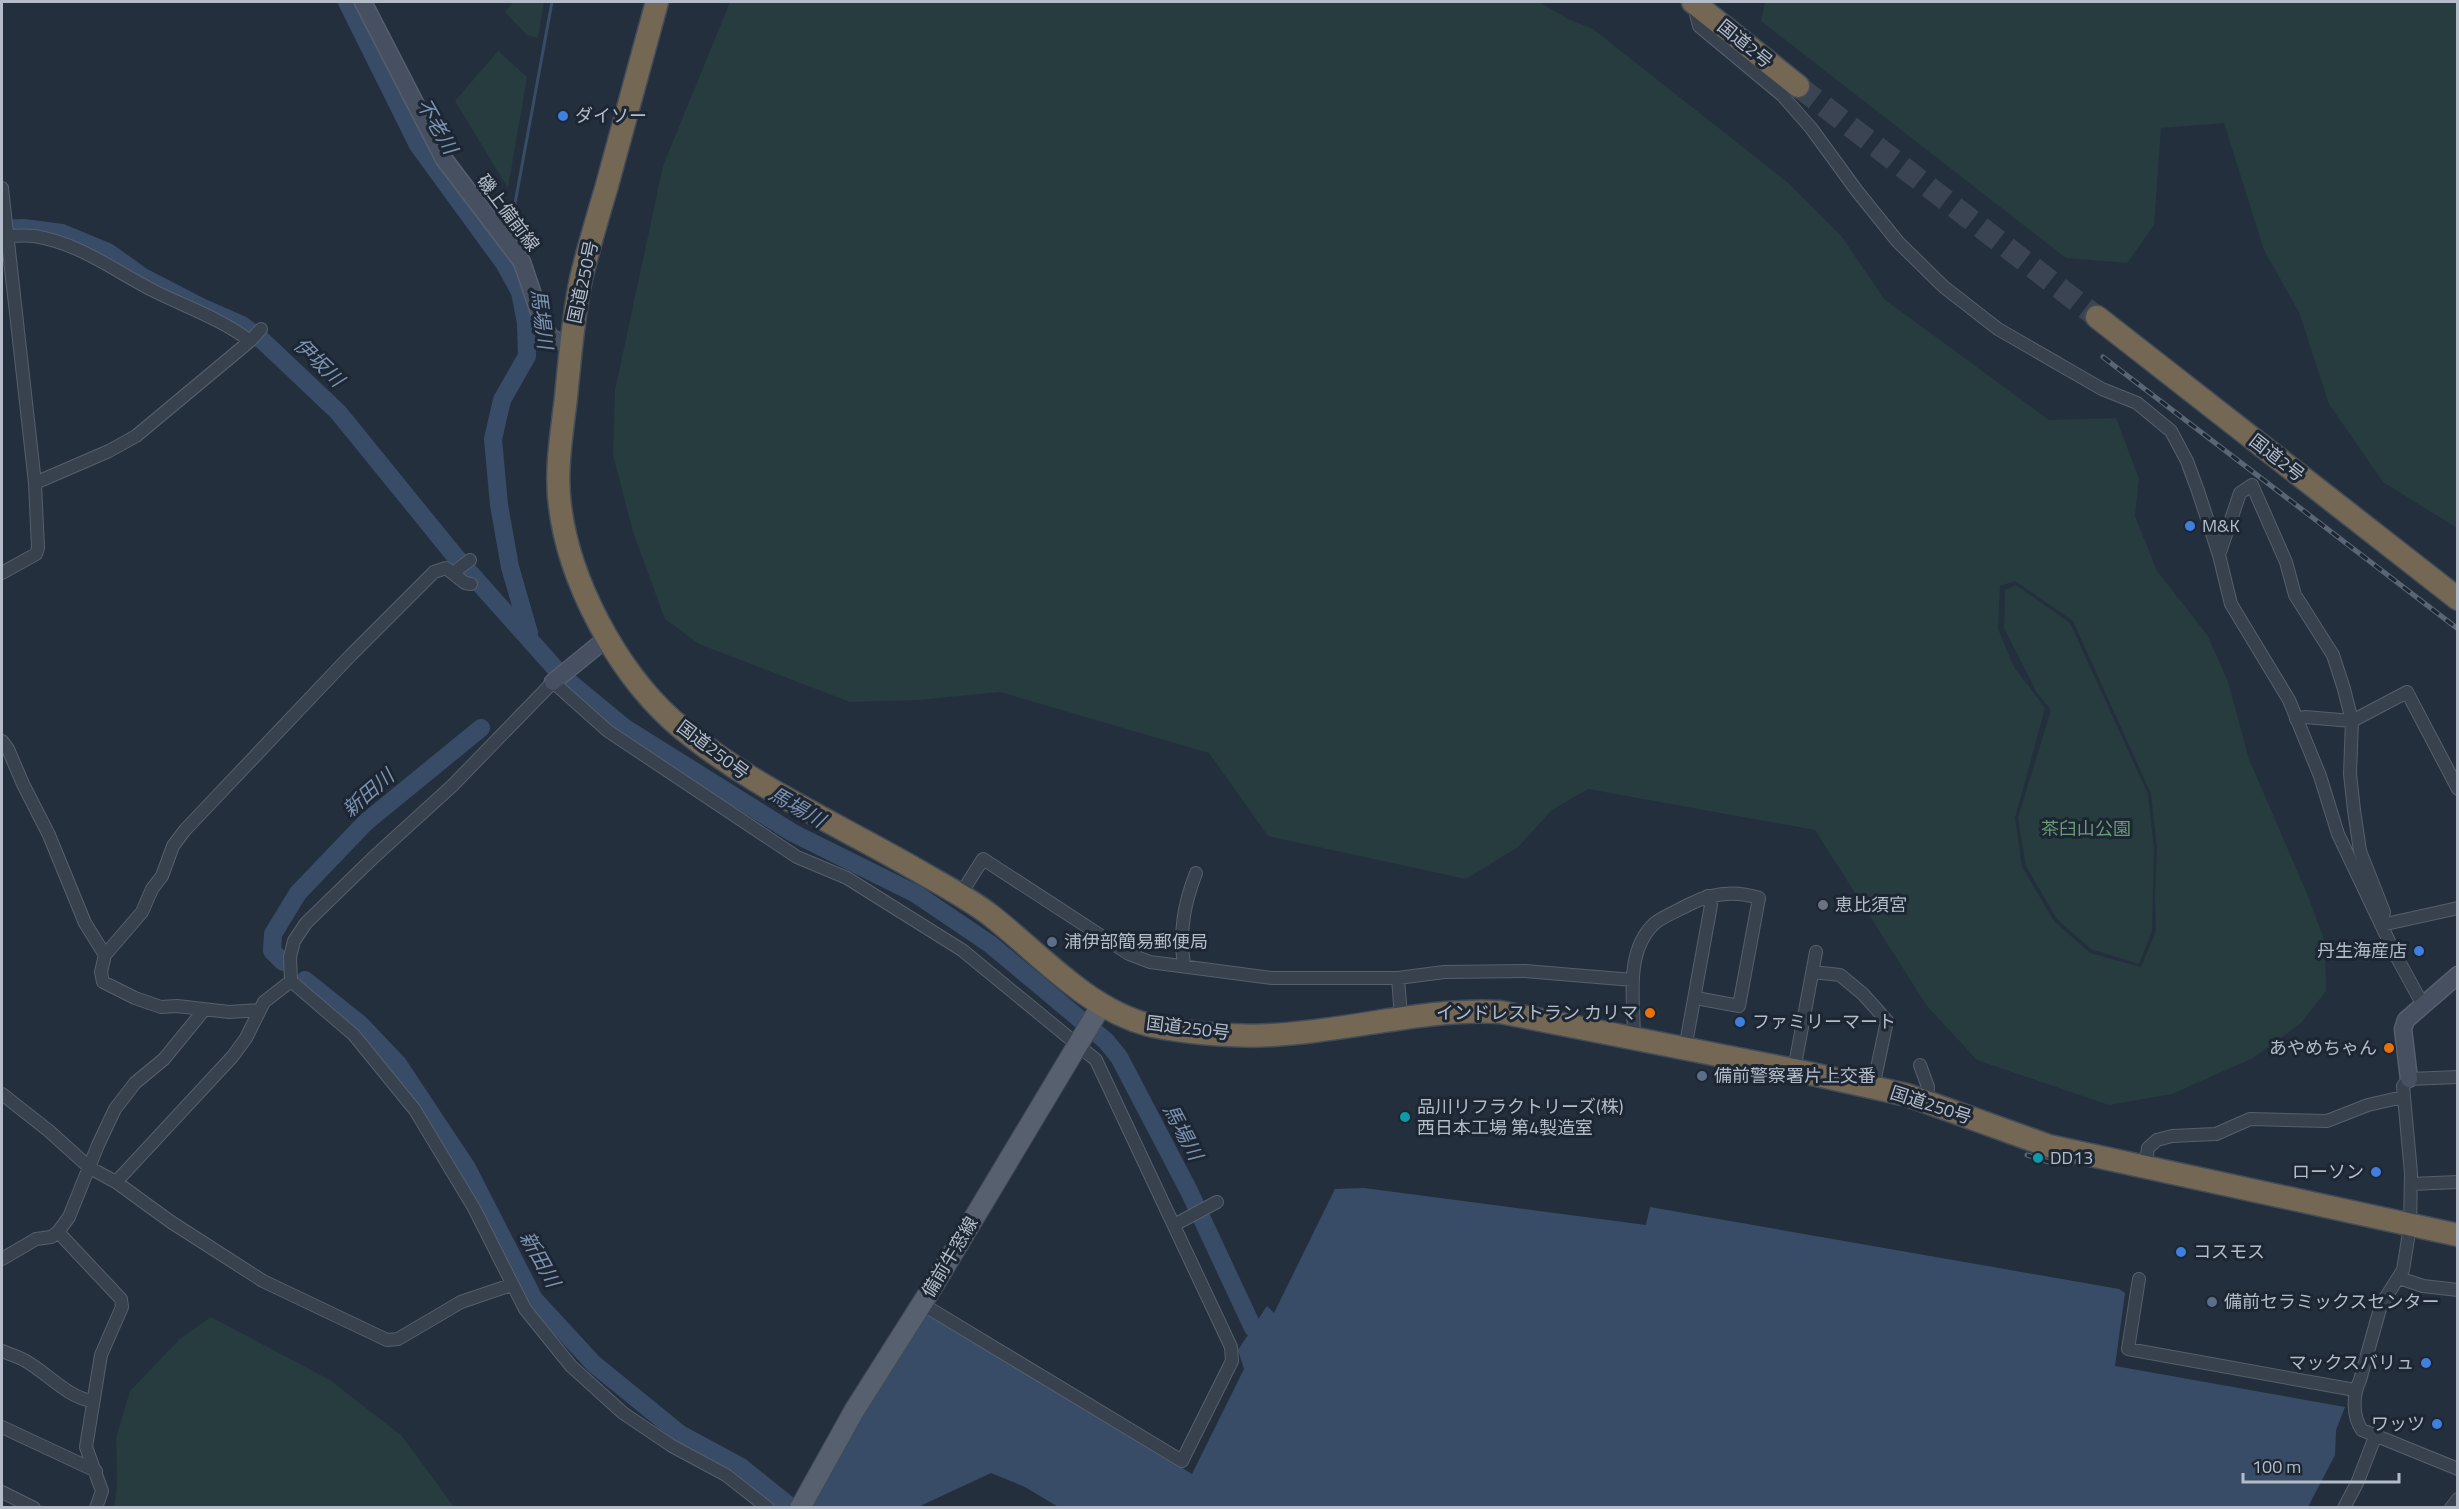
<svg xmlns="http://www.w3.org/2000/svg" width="2459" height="1509" font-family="'Titillium Web','Noto Sans JP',sans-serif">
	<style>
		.green { fill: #263c3f; fill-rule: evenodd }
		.water { fill: #394c67 }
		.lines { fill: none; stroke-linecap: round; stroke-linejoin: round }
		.stream { stroke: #394c67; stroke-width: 3 }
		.river { stroke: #394c67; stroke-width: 18 }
		.highway-tunnel { stroke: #3a4453; stroke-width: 22; stroke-dasharray: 22 11; stroke-linecap: butt }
		.street-casing { stroke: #565f6c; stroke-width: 14 }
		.secondary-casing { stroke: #565f6c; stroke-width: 19 }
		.primary-casing { stroke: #414a57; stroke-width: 22 }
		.highway-casing { stroke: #434c59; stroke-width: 25 }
		.street { stroke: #38414e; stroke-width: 12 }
		.secondary { stroke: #465061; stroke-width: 16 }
		.primary { stroke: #56606e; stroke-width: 20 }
		.highway { stroke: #746855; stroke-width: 22 }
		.rail-casing { stroke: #5a6575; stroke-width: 5 }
		.rail { stroke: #1d2633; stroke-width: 3; stroke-dasharray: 9; stroke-linecap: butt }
		.shop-dot { fill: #3f7fe0; stroke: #1d2633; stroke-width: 2 }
		.worship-dot { fill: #6b7280; stroke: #1d2633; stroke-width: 2 }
		.service-dot { fill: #5c6f8a; stroke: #1d2633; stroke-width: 2 }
		.food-dot { fill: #e8710a; stroke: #1d2633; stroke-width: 2 }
		.culture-dot { fill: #0f9aa8; stroke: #1d2633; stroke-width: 2 }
		.labels { text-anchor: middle; stroke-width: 6; stroke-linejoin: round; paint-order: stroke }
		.street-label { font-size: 18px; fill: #b4bcc9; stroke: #1d2633 }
		.poi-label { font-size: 18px; fill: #b4bcc9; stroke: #1d2633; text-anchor: start }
		.park-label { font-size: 18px; fill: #6b9a76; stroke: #1d2633 }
		.water-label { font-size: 20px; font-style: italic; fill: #7c92b1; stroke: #1d2633 }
	</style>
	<rect width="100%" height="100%" fill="#242f3e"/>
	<path class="green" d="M 513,2 L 544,2 L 538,38 L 527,35 L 505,12 Z
		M 730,2 L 1539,2 L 1568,19 L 1593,29 L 1787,182 L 1842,237 L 1884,299 L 2049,420 L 2116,418 L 2139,479 L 2135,516 L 2157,571 L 2208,636 L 2228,682 L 2249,759 L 2308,896 L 2325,942 L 2326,991 L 2301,1023 L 2253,1058 L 2172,1094 L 2109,1105 L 1977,1060 L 1927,1006 L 1815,830 L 1588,789 L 1552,810 L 1518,847 L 1466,879 L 1268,836 L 1209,753 L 1000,692 L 919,700 L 850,702 L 699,644 L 665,619 L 633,532 L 613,455 L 615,390 L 663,166 ZM 2015,581 L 2073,621 L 2151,794 L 2157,848 L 2155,899 L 2156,931 L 2141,967 L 2090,953 L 2054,921 L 2022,867 L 2015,818 L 2045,708 L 2014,667 L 1998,629 L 2000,586 Z
		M 1765,2 L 2457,2 L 2457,528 L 2383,482 L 2329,404 L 2299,312 L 2264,250 L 2224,123 L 2161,128 L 2154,225 L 2127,263 L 2066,258 L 1761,21 Z
		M 498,51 L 527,77 L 508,188 L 455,101 Z
		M 2016,585 L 2070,623 L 2148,794 L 2154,849 L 2152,931 L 2139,964 L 2091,949 L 2057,919 L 2026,866 L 2018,818 L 2051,710 L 2037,693 L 2004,628 L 2005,590 Z
		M 211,1317 L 330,1380 L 402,1436 L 454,1507 L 114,1507 L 117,1487 L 116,1438 L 130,1391 L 180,1339 Z"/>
	<path class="water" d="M 1364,1188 L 1646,1225 L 1650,1207 L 2119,1289 L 2125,1293 L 2115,1366 L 2345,1407 L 2336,1430 L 2335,1455 L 2308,1507 L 1060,1508 L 1025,1487 L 991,1473 L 918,1507 L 811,1508 L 924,1310 L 1192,1474 L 1244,1369 L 1238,1350 L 1267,1306 L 1274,1313 L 1335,1189 Z"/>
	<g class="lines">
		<path class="stream" d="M 509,236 L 552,2
			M 504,263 L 507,251"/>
		<path class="river" d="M 347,2 L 418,145 L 504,263 L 520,292 L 526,323 L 527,356 L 502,400 L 493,439 L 499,505 L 510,567 L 529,633
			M 2,229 L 24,228 L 62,233 L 108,252 L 143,277 L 201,307 L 242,325 L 263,341 L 338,412 L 455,556 L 562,676 L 625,728 L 793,833 L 916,894 L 990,944 L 1106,1041 L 1119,1057 L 1189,1191 L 1253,1328
			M 283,962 L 272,951 L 273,934 L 298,893 L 366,822 L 481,728
			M 305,980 L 360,1024 L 398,1064 L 467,1168 L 534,1299 L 594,1364 L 680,1434 L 741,1467 L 792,1508"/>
		<path class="highway-tunnel" d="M 1798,86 L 2097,317"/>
		<defs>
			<path id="street" d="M 1694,6 L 1699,26 L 1782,95 L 1811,128 L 1857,191 L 1898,242 L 1944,287 L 1998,329 L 2102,389 L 2137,403 L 2171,431 L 2187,461 L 2198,491 L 2219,555 L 2231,604 L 2289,700 L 2320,776 L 2338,834 L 2395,954 L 2423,1005
				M 2,188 L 35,483 L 38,548 L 36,554 L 2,573
				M 6,236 C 15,236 25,235 34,236 C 80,243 116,272 156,292 C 187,307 223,320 250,341
				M 35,483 L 109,451 L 136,436 L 250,341 L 261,329
				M 2219,555 L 2240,493 L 2252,485 L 2286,562 L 2295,595 L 2333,655 L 2344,689 L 2352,721 L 2350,774 L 2354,810 L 2360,851 L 2384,912 L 2381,925 L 2458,908
				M 458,569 L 470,560
				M 2296,719 L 2305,717 L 2352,721 L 2407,692 L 2458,789
				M 2,741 L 8,749 L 23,784 L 49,835 L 85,923 L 105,955
				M 960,895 L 983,859 L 1129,954 L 1150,962 L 1272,978 L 1398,978 L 1444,972 L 1525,971 L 1633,980
				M 1184,965 C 1179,932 1184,904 1196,873
				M 1813,972 L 1840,975 L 1863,994 L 1887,1021 L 1873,1087
				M 1398,978 L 1401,1017
				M 259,1010 L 229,1012 L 177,1006 L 161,1007 L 135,998 L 103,982 L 101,972 L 105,955 L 142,912 L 152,889 L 162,876 L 173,846 L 185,830 L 351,655 L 434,572 L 446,568 L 465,583 L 471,584
				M 1634,1038 C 1634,1002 1624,951 1655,923 C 1664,916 1677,911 1688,905 C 1711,893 1734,890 1759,898 L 1739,1006 L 1696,998
				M 1685,1049 L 1711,905 L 1708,896
				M 1920,1065 L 1928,1087 L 1927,1102
				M 1794,1070 L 1816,952
				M 2458,1077 L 2409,1079 L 2403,1086 L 2411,1173 L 2410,1226 L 2403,1270 L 2381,1305 L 2360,1380 C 2353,1394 2352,1416 2362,1430 L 2458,1469
				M 2,1094 L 49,1131 L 90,1168 L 116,1182 L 171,1222 L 263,1281 L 387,1340 L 398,1339 L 461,1302 L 511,1285
				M 2145,1168 L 2148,1148 L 2157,1140 L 2172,1136 L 2216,1134 L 2250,1119 L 2327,1121 L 2368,1105 L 2403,1097
				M 116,1182 L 233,1056 L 246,1038 L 264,1002 L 291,981
				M 2411,1184 L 2458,1182
				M 1174,1225 L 1217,1202
				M 58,1232 L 121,1299 L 122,1307 L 101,1355 L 86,1447 L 102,1491 L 96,1508
				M 2,1259 L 36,1239 L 51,1237 L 58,1232 L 69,1217 L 98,1145 L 115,1109 L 135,1083 L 164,1059 L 204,1010
				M 2399,1278 L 2423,1286 L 2458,1290
				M 2139,1279 L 2128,1349 L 2355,1390
				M 2,1351 C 9,1354 17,1356 24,1360 C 45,1371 69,1399 93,1401
				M 2,1427 L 96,1471
				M 2,1492 L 34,1508
				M 768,1508 L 726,1475 L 672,1446 L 623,1413 L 571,1366 L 525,1309 L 474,1208 L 415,1110 L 354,1035 L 291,981 L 290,957 L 294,941 L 306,923 L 375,856 L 452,786 L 553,682 L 608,731 L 797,857 L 847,878 L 962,950 L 1096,1060 L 1231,1347 L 1232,1361 L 1182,1461 L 922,1304
				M 2344,1508 L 2358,1481 L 2375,1437
				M 2451,1508 L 2458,1499"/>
			<path id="secondary" d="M 363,2 L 444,159 L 522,262 L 544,327 L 551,338 L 571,346
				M 553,682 L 607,638
				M 2409,1079 L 2403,1029 L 2406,1020 L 2458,975"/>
			<path id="primary" d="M 800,1508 L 854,1411 L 935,1283 L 1101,1006"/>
			<path id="highway" d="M 657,2 C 640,64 623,127 606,189 C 597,219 588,249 581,279 C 573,317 570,358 566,397 C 562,433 555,470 560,506 C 569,581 616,669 672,720 C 745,784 834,822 917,870 C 941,884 966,897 989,914 C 1043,956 1093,1017 1163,1028 C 1197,1034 1240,1037 1273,1035 C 1350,1031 1423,1008 1500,1012 L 1794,1070 L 1907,1095 L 2049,1146 L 2458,1235
				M 1693,2 L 1798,86
				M 2097,317 L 2458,599"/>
		</defs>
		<use href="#street" class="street-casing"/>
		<use href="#secondary" class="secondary-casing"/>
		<use href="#primary" class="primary-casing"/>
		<use href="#highway" class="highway-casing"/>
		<use href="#street" class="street"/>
		<use href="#secondary" class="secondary"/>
		<use href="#primary" class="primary"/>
		<use href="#highway" class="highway"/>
		<defs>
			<path id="rail" d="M 2103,357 L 2458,629
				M 2027,1155 L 2049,1162"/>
		</defs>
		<use href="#rail" class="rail-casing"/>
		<use href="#rail" class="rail"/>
	</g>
	<g class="shop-dot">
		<circle cx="563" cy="116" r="6"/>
		<circle cx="2190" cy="526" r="6"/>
		<circle cx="2419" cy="951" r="6"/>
		<circle cx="1740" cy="1022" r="6"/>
		<circle cx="2376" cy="1172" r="6"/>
		<circle cx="2181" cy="1252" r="6"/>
		<circle cx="2426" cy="1363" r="6"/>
		<circle cx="2437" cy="1424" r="6"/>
	</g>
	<circle class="worship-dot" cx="1823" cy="905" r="6"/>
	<g class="service-dot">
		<circle cx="1052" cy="942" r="6"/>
		<circle cx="1702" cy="1076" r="6"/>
		<circle cx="2212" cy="1302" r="6"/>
	</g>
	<g class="food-dot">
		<circle cx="1650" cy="1013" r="6"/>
		<circle cx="2389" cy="1048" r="6"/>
	</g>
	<g class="culture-dot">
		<circle cx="1405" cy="1117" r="6"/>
		<circle cx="2038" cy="1158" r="6"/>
	</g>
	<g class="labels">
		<g class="street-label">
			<text transform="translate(1745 44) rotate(39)" y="6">国道2号</text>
			<text transform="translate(508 213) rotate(53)" y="6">磯上備前線</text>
			<text transform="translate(583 282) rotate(-78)" y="6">国道250号</text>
			<text transform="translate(2277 458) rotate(38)" y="6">国道2号</text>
			<text transform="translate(713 750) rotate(37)" y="6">国道250号</text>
			<text transform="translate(1188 1028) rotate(7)" y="6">国道250号</text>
			<text transform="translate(1931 1105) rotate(18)" y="6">国道250号</text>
			<text transform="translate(950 1257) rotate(-59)" y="6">備前牛窓線</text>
		</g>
		<g class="poi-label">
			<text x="575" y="122">ダイソー</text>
			<text x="2202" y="532">M&amp;K</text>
			<text x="1835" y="911">恵比須宮</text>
			<text x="1064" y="948">浦伊部簡易郵便局</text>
			<text x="2407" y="957" text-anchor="end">丹生海産店</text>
			<text x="1638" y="1019" text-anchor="end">インドレストラン カリマ</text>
			<text x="1752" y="1028">ファミリーマート</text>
			<text x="2377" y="1054" text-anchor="end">あやめちゃん</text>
			<text x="1714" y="1082">備前警察署片上交番</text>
			<text x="1417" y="1113">品川リフラクトリーズ(株)<tspan x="1417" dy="21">西日本工場 第4製造室</tspan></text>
			<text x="2050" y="1164">DD13</text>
			<text x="2364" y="1178" text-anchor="end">ローソン</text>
			<text x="2193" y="1258">コスモス</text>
			<text x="2224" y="1308">備前セラミックスセンター</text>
			<text x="2414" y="1369" text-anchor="end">マックスバリュ</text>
			<text x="2425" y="1430" text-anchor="end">ワッツ</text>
		</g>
		<g class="park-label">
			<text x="2086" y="835">茶臼山公園</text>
		</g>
		<g class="water-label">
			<text transform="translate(437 126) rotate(60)" y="7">不老川</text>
			<text transform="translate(542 319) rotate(83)" y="7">馬場川</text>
			<text transform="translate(319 362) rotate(44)" y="7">伊坂川</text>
			<text transform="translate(368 793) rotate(-41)" y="7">新田川</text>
			<text transform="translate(797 807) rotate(30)" y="7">馬場川</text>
			<text transform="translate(1183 1132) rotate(62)" y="7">馬場川</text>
			<text transform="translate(540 1259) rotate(61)" y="7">新田川</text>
		</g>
	</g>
	<rect width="2459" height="1509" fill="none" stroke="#b4bcc9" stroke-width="6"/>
	<path d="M2243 1473v9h156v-9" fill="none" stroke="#b4bcc9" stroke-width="3"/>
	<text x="2252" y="1473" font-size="18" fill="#b4bcc9" stroke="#1d2633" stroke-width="4.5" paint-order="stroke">100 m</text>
</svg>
